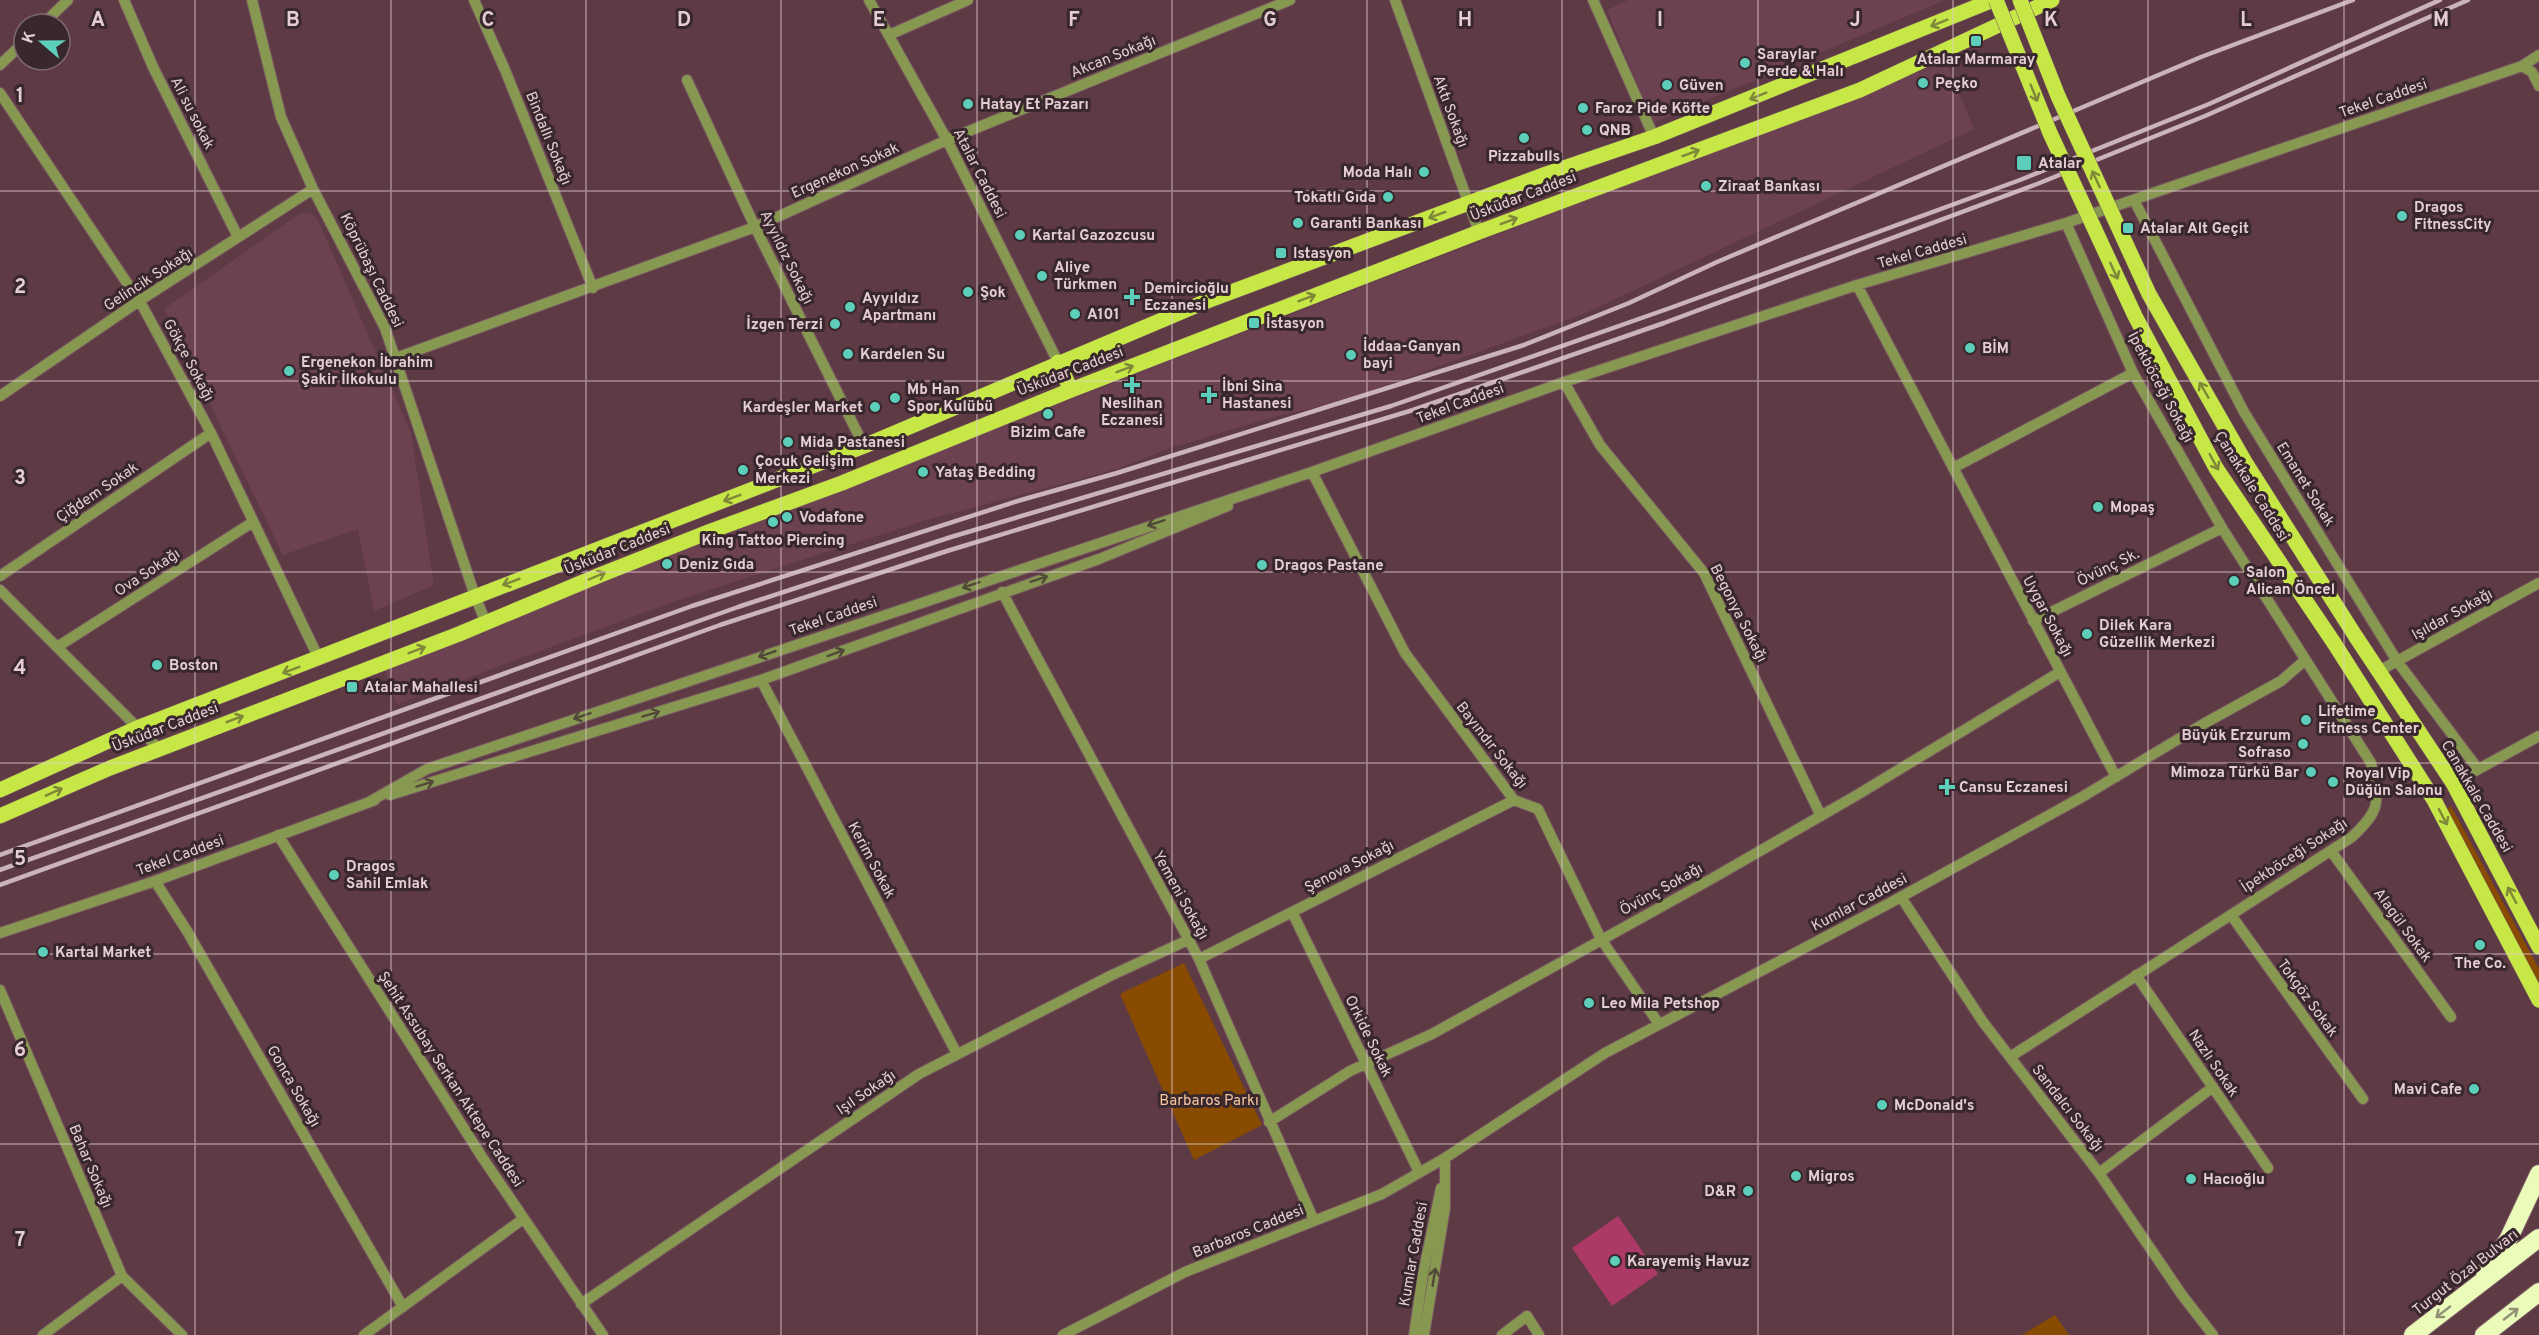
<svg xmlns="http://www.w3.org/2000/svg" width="2539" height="1335" font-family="Overpass,sans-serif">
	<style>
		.built { fill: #6d4250 }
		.green { fill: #894b00 }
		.water { fill: #ad3966 }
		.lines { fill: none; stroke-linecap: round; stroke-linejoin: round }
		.minor-casing { stroke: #795862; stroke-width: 12 }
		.major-casing { stroke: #795862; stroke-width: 16 }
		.highway-casing { stroke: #795862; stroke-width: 20 }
		.minor { stroke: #879851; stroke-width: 10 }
		.major { stroke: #c6e745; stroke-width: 15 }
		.highway { stroke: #eafbba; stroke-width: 18 }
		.rail { stroke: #cbb3ba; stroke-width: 4.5 }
		.major-bridge-casing { stroke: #795862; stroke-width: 16; stroke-linecap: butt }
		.major-bridge { stroke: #c6e745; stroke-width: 15 }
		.oneway { stroke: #7f8738 }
		.oneway2 { stroke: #504937 }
		.oneway3 { stroke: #919173 }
		.grid { fill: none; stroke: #e4ced4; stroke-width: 1.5; stroke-opacity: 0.55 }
		.poi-dot { fill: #5cceba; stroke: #38272c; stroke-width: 2 }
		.labels { text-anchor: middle; stroke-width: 6; stroke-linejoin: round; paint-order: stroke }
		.poi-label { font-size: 15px; font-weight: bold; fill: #e4ced4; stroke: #38272c; text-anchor: start }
		.street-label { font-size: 15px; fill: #e4ced4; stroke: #38272c }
		.park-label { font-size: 15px; fill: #f6c6a0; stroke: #38272c }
		.grid-label { font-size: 20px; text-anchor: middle; font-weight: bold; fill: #e4ced4; stroke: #38272c; stroke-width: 6; stroke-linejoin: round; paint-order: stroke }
	</style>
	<rect width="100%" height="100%" fill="#5e3a45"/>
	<path class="built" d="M 1628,0 L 1945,0 L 1653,123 L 1607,10 Z
		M 1946,61 L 1974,129 L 1586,313 L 1343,401 L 1270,418 L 1170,448 L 1117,469 L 923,521 L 678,600 L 397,704 L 384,669 L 627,571 Z
		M 310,213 L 318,220 L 411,433 L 434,585 L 374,611 L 358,529 L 283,555 L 164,309 L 299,214 Z"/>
	<path class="green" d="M 2451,806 L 2539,969 L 2539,983 L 2445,811 Z
		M 1184,963 L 1262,1125 L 1194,1160 L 1120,994 Z
		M 2055,1315 L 2069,1335 L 2022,1335 Z"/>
	<path class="water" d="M 1618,1216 L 1658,1274 L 1612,1306 L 1572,1248 Z"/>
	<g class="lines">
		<defs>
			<path id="minor" d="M 124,0 L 153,67 L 238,237
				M 252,0 L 281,117 L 313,189 L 385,328 L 475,596 L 486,623
				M 474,0 L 505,70 L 593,288
				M 869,0 L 947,140 L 1058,362
				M 1395,0 L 1479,232
				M 1593,0 L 1654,137
				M 43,24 L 68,0
				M 889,35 L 968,0
				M 0,65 L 24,42
				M 2522,66 L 2532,72 L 2539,86
				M 687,80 L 755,227 L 864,446
				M 0,93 L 143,307 L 211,433 L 319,659
				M 2134,200 L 2244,412 L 2397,661 L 2478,769
				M 1857,285 L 2116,777
				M 396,358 L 755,227 L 947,140 L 1290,0
				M 1564,382 L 1600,445 L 1704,573 L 1821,816
				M 0,396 L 139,301 L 313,189
				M 1953,468 L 2133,373
				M 1312,472 L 1405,653 L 1514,800 L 1538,809 L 1601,939 L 1659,1024
				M 0,576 L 211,433
				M 0,590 L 159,749
				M 1002,592 L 1199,959 L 1314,1221
				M 2033,621 L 2222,528
				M 57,647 L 253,522
				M 2379,671 L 2539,583
				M 761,680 L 957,1054
				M 2453,783 L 2539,736
				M 390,795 L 761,680 L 1099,559 L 1228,506
				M 369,802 L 427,769 L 1312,472 L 1564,382 L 1857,285 L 2066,223 L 2522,66 L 2539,55
				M 278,835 L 482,1157 L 603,1335
				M 2331,851 L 2451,1017
				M 155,881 L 187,931 L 403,1307
				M 1901,897 L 1983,1022 L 2099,1173 L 2182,1295 L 2213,1335
				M 1292,912 L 1419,1172
				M 2231,915 L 2363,1099
				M 0,933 L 155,881 L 375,800
				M 1199,959 L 1514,800
				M 2136,975 L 2268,1168
				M 0,990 L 122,1276 L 182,1335
				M 2010,1057 L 2352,837 C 2382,808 2379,803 2371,763 L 2222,528 L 2133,373 L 2066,223
				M 1269,1122 L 1350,1071 L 1432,1034 L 1713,878 L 1857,795 L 2060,672
				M 2099,1173 L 2213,1087
				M 581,1304 L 919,1074 L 1112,975 L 1188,940
				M 43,1335 L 122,1276
				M 364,1335 L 523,1219
				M 1063,1335 L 1185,1272 L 1382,1194 L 1445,1158 L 1605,1053 L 1890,903 L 2082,797 L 2205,723 L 2281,681 L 2304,661
				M 1414,1335 L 1423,1274 L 1441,1188
				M 1424,1335 L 1445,1208 L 1445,1158
				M 1502,1335 L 1527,1316 L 1539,1335"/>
			<path id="major" d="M 1058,362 L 1071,390
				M 2356,637 L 2453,783 L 2539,947
				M 2334,643 L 2434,800 L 2539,1000
				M 0,790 L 137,728 L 864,446 L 1207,301 L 1546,174 L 1654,137 L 1993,0
				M 0,816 L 110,768 L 459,634 L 600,575 L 711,531 L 842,483 L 1071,390 L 1479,232 L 1860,90 L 2052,0"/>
			<path id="highway" d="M 2485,1272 L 2508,1240 L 2539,1174
				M 2413,1335 L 2539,1238
				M 2484,1335 L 2539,1292"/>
		</defs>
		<use href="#minor" class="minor-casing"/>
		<use href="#major" class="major-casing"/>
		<use href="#highway" class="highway-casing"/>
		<use href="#minor" class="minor"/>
		<use href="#major" class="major"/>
		<use href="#highway" class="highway"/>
		<path class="rail" d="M 0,855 L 692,606 L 1021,500 L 1117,473 L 1524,345 L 1629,303 L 1717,262 L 2201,57 L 2353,0
			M 0,870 L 738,607 L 951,537 L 1391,406 L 1670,308 L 2020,180 L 2209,104 L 2440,0
			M 0,885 L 720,625 L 947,551 L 1413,410 L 1664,323 L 2037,184 L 2205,116 L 2468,0"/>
		<defs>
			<path id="major-bridge" d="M 1996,0 L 2050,133 L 2135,316 L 2216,468 L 2334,643
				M 2020,0 L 2058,96 L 2149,294 L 2245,462 L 2356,637"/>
		</defs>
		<use href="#major-bridge" class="major-bridge-casing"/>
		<use href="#major-bridge" class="major-bridge"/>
	</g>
	<defs><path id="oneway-shaft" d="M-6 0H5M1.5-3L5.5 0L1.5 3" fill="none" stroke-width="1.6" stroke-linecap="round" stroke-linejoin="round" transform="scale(1.5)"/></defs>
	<g class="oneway">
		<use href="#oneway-shaft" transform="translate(1939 23) rotate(158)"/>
		<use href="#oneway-shaft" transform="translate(2034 93) rotate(68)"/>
		<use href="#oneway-shaft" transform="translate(1758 96) rotate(158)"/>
		<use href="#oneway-shaft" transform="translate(1691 153) rotate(-20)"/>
		<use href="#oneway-shaft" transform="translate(2096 179) rotate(-115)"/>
		<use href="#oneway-shaft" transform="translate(1437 215) rotate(160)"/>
		<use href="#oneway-shaft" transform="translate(1509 221) rotate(-20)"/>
		<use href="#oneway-shaft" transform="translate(2114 271) rotate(65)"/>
		<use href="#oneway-shaft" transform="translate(1307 298) rotate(-21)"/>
		<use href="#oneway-shaft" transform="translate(1125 369) rotate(-21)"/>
		<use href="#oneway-shaft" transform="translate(2204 390) rotate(-120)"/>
		<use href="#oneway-shaft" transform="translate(2214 462) rotate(61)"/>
		<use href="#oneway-shaft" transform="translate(732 498) rotate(159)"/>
		<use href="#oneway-shaft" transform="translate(597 576) rotate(-23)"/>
		<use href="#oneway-shaft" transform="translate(511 582) rotate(159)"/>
		<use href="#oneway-shaft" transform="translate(417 650) rotate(-21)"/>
		<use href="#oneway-shaft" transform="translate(291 670) rotate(159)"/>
		<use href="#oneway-shaft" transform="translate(235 719) rotate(-21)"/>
		<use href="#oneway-shaft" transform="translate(54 792) rotate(-24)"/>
		<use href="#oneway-shaft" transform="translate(2443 817) rotate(62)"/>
		<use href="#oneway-shaft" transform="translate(2512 895) rotate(-118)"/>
	</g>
	<g class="oneway2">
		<use href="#oneway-shaft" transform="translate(1156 523) rotate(162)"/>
		<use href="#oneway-shaft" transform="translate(1039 579) rotate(-19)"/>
		<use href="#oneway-shaft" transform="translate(971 585) rotate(161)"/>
		<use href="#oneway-shaft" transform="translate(836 653) rotate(-20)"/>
		<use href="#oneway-shaft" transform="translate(767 654) rotate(161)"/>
		<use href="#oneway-shaft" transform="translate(651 714) rotate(-17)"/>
		<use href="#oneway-shaft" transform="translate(582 716) rotate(161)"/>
		<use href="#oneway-shaft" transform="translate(425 784) rotate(-17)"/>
		<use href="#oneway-shaft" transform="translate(1434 1277) rotate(-81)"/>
	</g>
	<g class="oneway3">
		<use href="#oneway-shaft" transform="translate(2443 1312) rotate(142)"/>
		<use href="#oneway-shaft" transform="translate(2511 1314) rotate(-38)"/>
	</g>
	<path class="grid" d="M 195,0 L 195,1335M 391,0 L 391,1335M 586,0 L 586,1335M 781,0 L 781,1335M 977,0 L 977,1335M 1172,0 L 1172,1335M 1367,0 L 1367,1335M 1562,0 L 1562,1335M 1758,0 L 1758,1335M 1953,0 L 1953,1335M 2148,0 L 2148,1335M 2344,0 L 2344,1335M 0,191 L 2539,191M 0,381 L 2539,381M 0,572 L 2539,572M 0,763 L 2539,763M 0,954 L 2539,954M 0,1144 L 2539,1144"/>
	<g class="poi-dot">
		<rect x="1970" y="35" width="12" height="12" rx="3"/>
		<circle cx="1745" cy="63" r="6"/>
		<circle cx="1923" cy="83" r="6"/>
		<circle cx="1667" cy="85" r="6"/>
		<circle cx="968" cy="104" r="6"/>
		<circle cx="1583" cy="108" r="6"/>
		<circle cx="1587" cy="130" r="6"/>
		<circle cx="1524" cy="138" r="6"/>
		<rect x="2016" y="155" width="16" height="16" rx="3"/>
		<circle cx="1424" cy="172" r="6"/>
		<circle cx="1706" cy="186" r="6"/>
		<circle cx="1388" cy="197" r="6"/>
		<circle cx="2402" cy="216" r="6"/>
		<circle cx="1298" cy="223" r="6"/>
		<rect x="2122" y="222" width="12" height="12" rx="3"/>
		<circle cx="1020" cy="235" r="6"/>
		<rect x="1275" y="247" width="12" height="12" rx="3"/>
		<circle cx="1042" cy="276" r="6"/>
		<circle cx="968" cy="292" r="6"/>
		<path d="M1129 288h6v6h6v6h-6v6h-6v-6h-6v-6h6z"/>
		<circle cx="850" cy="307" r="6"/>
		<circle cx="1075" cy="314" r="6"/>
		<rect x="1248" y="317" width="12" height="12" rx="3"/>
		<circle cx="835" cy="324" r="6"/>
		<circle cx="1970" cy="348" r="6"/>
		<circle cx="848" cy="354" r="6"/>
		<circle cx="1351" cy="355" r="6"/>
		<circle cx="289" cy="371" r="6"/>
		<path d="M1129 376h6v6h6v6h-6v6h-6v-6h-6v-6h6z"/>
		<path d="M1206 386h6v6h6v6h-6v6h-6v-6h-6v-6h6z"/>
		<circle cx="895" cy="398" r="6"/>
		<circle cx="875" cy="407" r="6"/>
		<circle cx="1048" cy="414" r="6"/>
		<circle cx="788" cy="442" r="6"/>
		<circle cx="743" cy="470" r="6"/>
		<circle cx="923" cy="472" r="6"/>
		<circle cx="2098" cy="507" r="6"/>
		<circle cx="787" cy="517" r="6"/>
		<circle cx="773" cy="522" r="6"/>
		<circle cx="667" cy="564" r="6"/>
		<circle cx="1262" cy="565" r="6"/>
		<circle cx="2234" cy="581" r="6"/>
		<circle cx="2087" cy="634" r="6"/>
		<circle cx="157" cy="665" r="6"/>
		<rect x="346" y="681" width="12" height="12" rx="3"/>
		<circle cx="2306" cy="720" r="6"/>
		<circle cx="2303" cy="744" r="6"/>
		<circle cx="2311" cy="772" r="6"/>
		<circle cx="2333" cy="782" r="6"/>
		<path d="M1944 778h6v6h6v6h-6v6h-6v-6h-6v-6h6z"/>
		<circle cx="334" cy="875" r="6"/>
		<circle cx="2480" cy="945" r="6"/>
		<circle cx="43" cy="952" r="6"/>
		<circle cx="1589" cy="1003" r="6"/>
		<circle cx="2474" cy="1089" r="6"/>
		<circle cx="1882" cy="1105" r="6"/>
		<circle cx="1796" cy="1176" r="6"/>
		<circle cx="2191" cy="1179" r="6"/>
		<circle cx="1748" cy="1191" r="6"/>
		<circle cx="1615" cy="1261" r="6"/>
	</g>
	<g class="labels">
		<g class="poi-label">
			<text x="1757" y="59">Saraylar<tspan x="1757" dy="17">Perde &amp; Halı</tspan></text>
			<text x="1976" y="64" text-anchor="middle">Atalar Marmaray</text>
			<text x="1935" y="88">Peçko</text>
			<text x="1679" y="90">Güven</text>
			<text x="980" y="109">Hatay Et Pazarı</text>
			<text x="1595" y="113">Faroz Pide Köfte</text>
			<text x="1599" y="135">QNB</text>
			<text x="1524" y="161" text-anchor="middle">Pizzabulls</text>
			<text x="2038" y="168">Atalar</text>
			<text x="1412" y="177" text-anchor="end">Moda Halı</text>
			<text x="1718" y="191">Ziraat Bankası</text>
			<text x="1376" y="202" text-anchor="end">Tokatlı Gıda</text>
			<text x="2414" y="212">Dragos<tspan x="2414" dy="17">FitnessCity</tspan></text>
			<text x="1310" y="228">Garanti Bankası</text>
			<text x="2140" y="233">Atalar Alt Geçit</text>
			<text x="1032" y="240">Kartal Gazozcusu</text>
			<text x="1293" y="258">Istasyon</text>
			<text x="1054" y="272">Aliye<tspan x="1054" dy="17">Türkmen</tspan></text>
			<text x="1144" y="293">Demircioğlu<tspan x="1144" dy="17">Eczanesi</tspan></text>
			<text x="980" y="297">Şok</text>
			<text x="862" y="303">Ayyıldız<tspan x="862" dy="17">Apartmanı</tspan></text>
			<text x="1087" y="319">A101</text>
			<text x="1266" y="328">İstasyon</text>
			<text x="823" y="329" text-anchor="end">İzgen Terzi</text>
			<text x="1363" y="351">İddaa-Ganyan<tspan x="1363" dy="17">bayi</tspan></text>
			<text x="1982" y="353">BİM</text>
			<text x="860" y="359">Kardelen Su</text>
			<text x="301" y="367">Ergenekon İbrahim<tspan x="301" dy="17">Şakir İlkokulu</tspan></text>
			<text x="1222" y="391">İbni Sina<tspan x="1222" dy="17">Hastanesi</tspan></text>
			<text x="907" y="394">Mb Han<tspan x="907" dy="17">Spor Kulübü</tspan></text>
			<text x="1132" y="408" text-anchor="middle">Neslihan<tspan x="1132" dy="17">Eczanesi</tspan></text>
			<text x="863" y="412" text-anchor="end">Kardeşler Market</text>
			<text x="1048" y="437" text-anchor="middle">Bizim Cafe</text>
			<text x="800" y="447">Mida Pastanesi</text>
			<text x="755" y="466">Çocuk Gelişim<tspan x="755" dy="17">Merkezi</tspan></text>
			<text x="935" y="477">Yataş Bedding</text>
			<text x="2110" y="512">Mopaş</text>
			<text x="799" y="522">Vodafone</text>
			<text x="773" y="545" text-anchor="middle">King Tattoo Piercing</text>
			<text x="679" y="569">Deniz Gıda</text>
			<text x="1274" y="570">Dragos Pastane</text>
			<text x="2246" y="577">Salon<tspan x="2246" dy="17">Alican Öncel</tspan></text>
			<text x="2099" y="630">Dilek Kara<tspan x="2099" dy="17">Güzellik Merkezi</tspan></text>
			<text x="169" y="670">Boston</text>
			<text x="364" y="692">Atalar Mahallesi</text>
			<text x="2318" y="716">Lifetime<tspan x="2318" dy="17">Fitness Center</tspan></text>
			<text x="2291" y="740" text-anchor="end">Büyük Erzurum<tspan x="2291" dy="17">Sofraso</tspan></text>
			<text x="2299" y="777" text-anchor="end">Mimoza Türkü Bar</text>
			<text x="2345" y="778">Royal Vip<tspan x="2345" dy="17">Düğün Salonu</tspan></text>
			<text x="1959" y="792">Cansu Eczanesi</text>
			<text x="346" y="871">Dragos<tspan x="346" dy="17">Sahil Emlak</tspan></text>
			<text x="55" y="957">Kartal Market</text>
			<text x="2480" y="968" text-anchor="middle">The Co.</text>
			<text x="1601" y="1008">Leo Mila Petshop</text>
			<text x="2462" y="1094" text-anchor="end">Mavi Cafe</text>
			<text x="1894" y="1110">McDonald's</text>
			<text x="1808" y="1181">Migros</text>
			<text x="2203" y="1184">Hacıoğlu</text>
			<text x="1736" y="1196" text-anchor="end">D&amp;R</text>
			<text x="1627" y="1266">Karayemiş Havuz</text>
		</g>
		<g class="street-label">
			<text transform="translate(1113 56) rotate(-22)" y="5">Akcan Sokağı</text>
			<text transform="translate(2383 98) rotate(-19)" y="5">Tekel Caddesi</text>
			<text transform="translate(1451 111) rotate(70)" y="5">Aktı Sokağı</text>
			<text transform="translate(193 113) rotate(63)" y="5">Ali su sokak</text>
			<text transform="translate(549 138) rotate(68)" y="5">Bindallı Sokağı</text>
			<text transform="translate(845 170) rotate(-24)" y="5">Ergenekon Sokak</text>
			<text transform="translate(980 173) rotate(63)" y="5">Atalar Caddesi</text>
			<text transform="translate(1523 196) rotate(-21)" y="5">Üsküdar Caddesi</text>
			<text transform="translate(1922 251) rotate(-16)" y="5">Tekel Caddesi</text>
			<text transform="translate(787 257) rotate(64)" y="5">Ayyıldız Sokağı</text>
			<text transform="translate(372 270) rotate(64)" y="5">Köprübaşı Caddesi</text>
			<text transform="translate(148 279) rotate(-33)" y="5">Gelincik Sokağı</text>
			<text transform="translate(189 360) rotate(62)" y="5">Gökçe Sokağı</text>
			<text transform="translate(1070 371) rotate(-21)" y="5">Üsküdar Caddesi</text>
			<text transform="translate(2161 387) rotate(62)" y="5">İpekböceği Sokağı</text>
			<text transform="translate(1460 403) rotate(-20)" y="5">Tekel Caddesi</text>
			<text transform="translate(2306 484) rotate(58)" y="5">Emanet Sokak</text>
			<text transform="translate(2252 486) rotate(58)" y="5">Çanakkale Caddesi</text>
			<text transform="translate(97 492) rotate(-34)" y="5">Çiğdem Sokak</text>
			<text transform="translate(617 549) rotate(-22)" y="5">Üsküdar Caddesi</text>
			<text transform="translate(2108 567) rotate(-26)" y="5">Övünç Sk.</text>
			<text transform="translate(147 572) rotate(-33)" y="5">Ova Sokağı</text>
			<text transform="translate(1739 613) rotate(63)" y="5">Begonya Sokağı</text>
			<text transform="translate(2452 614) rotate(-29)" y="5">Işıldar Sokağı</text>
			<text transform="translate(833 616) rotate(-19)" y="5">Tekel Caddesi</text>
			<text transform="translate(2048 616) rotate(62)" y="5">Uygar Sokağı</text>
			<text transform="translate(165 727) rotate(-21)" y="5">Üsküdar Caddesi</text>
			<text transform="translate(1492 745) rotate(52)" y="5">Bayındır Sokağı</text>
			<text transform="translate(2477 796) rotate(60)" y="5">Canakkale Caddesi</text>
			<text transform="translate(180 855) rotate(-20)" y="5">Tekel Caddesi</text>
			<text transform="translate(2294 855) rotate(-33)" y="5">İpekböceği Sokağı</text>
			<text transform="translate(872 860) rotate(62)" y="5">Kerim Sokak</text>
			<text transform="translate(1349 866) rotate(-27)" y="5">Şenova Sokağı</text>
			<text transform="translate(1661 889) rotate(-29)" y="5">Övünç Sokağı</text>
			<text transform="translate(1181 895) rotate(61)" y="5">Yemeni Sokağı</text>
			<text transform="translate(1859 902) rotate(-28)" y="5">Kumlar Caddesi</text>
			<text transform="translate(2403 925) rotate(54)" y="5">Alagül Sokak</text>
			<text transform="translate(2308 998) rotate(54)" y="5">Tokgöz Sokak</text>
			<text transform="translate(1369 1036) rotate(64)" y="5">Orkide Sokak</text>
			<text transform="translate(2214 1063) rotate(56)" y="5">Nazlı Sokak</text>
			<text transform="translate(451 1079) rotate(57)" y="5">Şehit Assubay Serkan Aktepe Caddesi</text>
			<text transform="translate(294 1086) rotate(60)" y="5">Gonca Sokağı</text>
			<text transform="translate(866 1092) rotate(-34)" y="5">Işıl Sokağı</text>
			<text transform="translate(2068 1108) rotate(52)" y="5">Sandalcı Sokağı</text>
			<text transform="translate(91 1166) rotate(67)" y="5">Bahar Sokağı</text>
			<text transform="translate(1248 1231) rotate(-22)" y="5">Barbaros Caddesi</text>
			<text transform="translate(1413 1254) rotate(-80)" y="5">Kumlar Caddesi</text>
			<text transform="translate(2465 1272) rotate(-38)" y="5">Turgut Özal Bulvarı</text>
		</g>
		<g class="park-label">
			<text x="1209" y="1105">Barbaros Parkı</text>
		</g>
	</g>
	<g class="grid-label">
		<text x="98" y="26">A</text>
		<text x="293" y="26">B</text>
		<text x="488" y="26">C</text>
		<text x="684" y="26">D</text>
		<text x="879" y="26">E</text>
		<text x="1074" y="26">F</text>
		<text x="1270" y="26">G</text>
		<text x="1465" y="26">H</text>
		<text x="1660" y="26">I</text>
		<text x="1855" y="26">J</text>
		<text x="2051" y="26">K</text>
		<text x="2246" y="26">L</text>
		<text x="2441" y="26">M</text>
		<text x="20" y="102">1</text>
		<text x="20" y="293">2</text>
		<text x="20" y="484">3</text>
		<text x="20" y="674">4</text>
		<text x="20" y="865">5</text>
		<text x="20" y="1056">6</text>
		<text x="20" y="1246">7</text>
	</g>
	<g transform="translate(42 42) rotate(290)"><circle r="28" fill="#38272c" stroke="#7d6a6f" stroke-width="1.5"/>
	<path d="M0-4.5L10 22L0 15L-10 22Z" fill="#5cceba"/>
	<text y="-9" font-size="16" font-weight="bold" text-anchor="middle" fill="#e4ced4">K</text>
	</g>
</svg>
